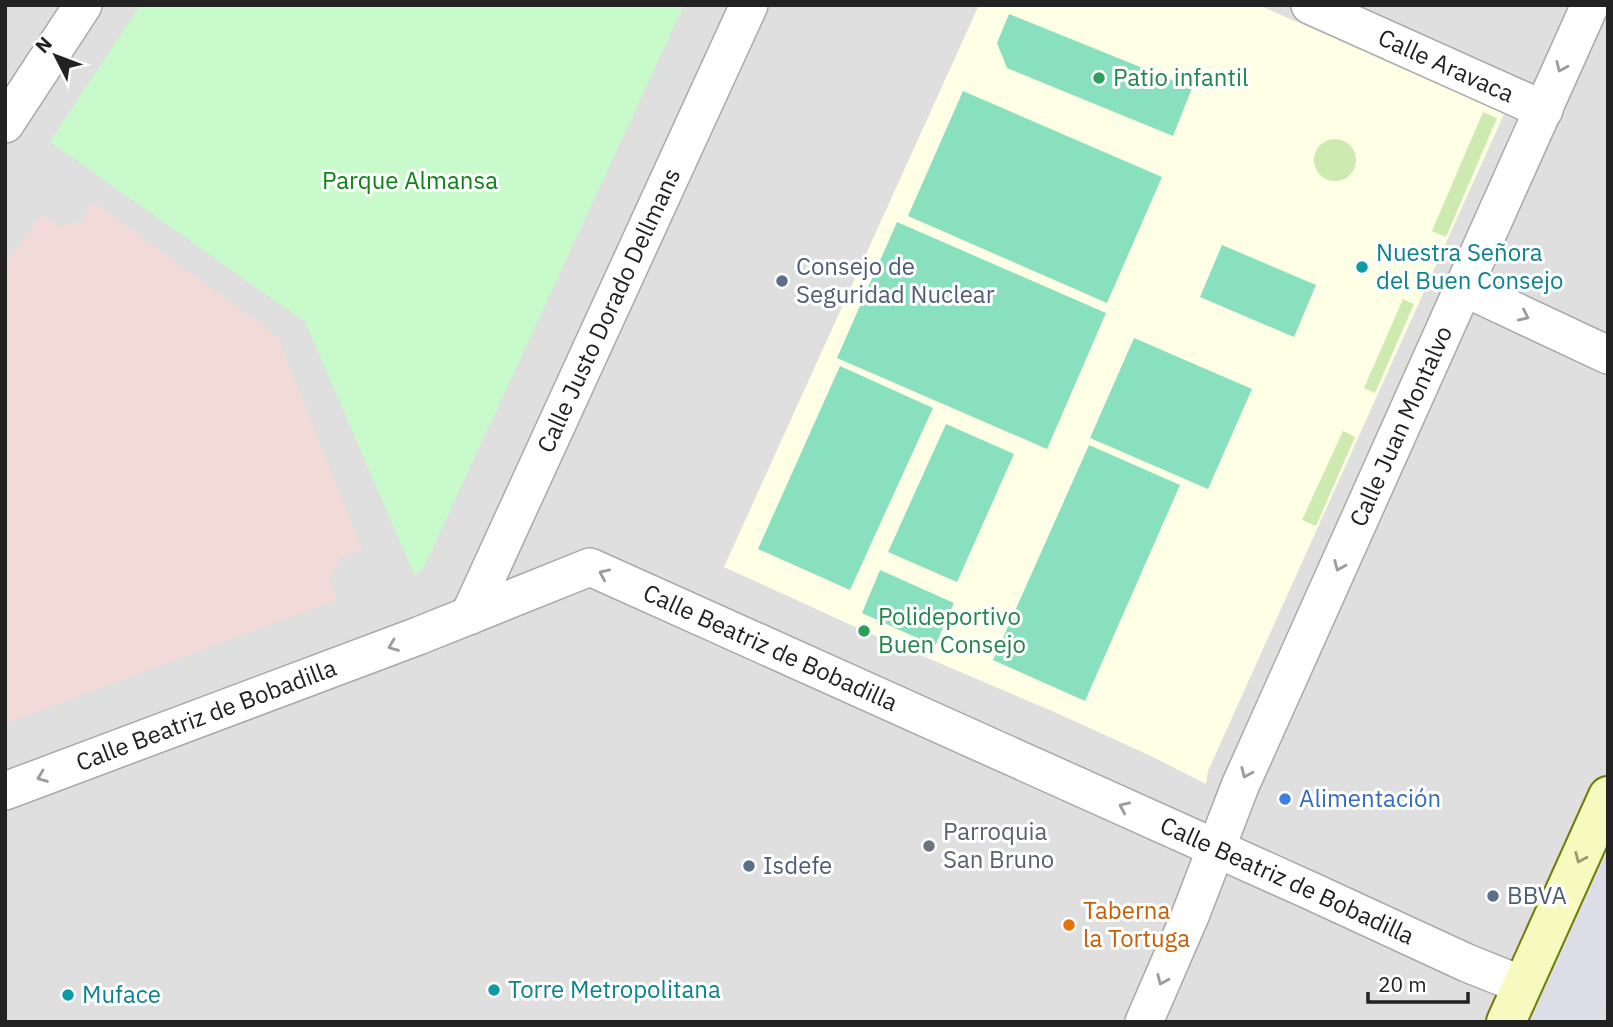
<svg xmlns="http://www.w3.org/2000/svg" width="1613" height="1027" font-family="'IBM Plex Sans',sans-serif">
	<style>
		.residential { fill: #e0dfdf }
		.commercial { fill: #f2dad9 }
		.education { fill: #ffffe5 }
		.grass { fill: #cdebb0 }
		.park { fill: #c8facc }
		.pitch { fill: #88e0be }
		.plaza { fill: #dddde8 }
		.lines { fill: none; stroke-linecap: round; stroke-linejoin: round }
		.street-casing { stroke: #a9a9a9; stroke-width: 40 }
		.secondary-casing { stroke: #707d05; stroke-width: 42 }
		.street { stroke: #fff; stroke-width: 37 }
		.secondary { stroke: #f7fabf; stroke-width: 38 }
		.oneway { stroke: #9c9c9c }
		.oneway2 { stroke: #979978 }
		.leisure-dot { fill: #2e9e5b; stroke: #fff; stroke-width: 2.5 }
		.culture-dot { fill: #0f9aa8; stroke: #fff; stroke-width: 2.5 }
		.service-dot { fill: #5c6f8a; stroke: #fff; stroke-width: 2.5 }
		.shop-dot { fill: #3f7fe0; stroke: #fff; stroke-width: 2.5 }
		.worship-dot { fill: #6b7280; stroke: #fff; stroke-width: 2.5 }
		.food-dot { fill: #e8710a; stroke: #fff; stroke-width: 2.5 }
		.labels { text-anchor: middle; stroke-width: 6; stroke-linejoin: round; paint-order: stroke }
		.street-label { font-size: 24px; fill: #222; stroke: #fff }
		.leisure-label { font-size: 24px; fill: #27864d; stroke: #fff; text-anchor: start }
		.park-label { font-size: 24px; fill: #0c8416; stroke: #fff }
		.culture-label { font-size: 24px; fill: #0d838f; stroke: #fff; text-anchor: start }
		.service-label { font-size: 24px; fill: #4e5e75; stroke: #fff; text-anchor: start }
		.shop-label { font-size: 24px; fill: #366cbe; stroke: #fff; text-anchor: start }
		.worship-label { font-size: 24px; fill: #5b616d; stroke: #fff; text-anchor: start }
		.food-label { font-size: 24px; fill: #c56008; stroke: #fff; text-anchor: start }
	</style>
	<rect width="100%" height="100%" fill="#f2efe9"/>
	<path class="residential" d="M 5,5 L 1608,5 L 1608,1022 L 5,1022 Z"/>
	<path class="commercial" d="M 93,202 L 278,337 L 363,551 L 341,556 L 330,579 L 337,600 L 5,724 L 5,264 L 42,214 L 56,226 L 81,222 Z"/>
	<path class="education" d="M 979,5 L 1259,5 L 1504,114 L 1208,771 L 1206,784 L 1151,756 L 1052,711 L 864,631 L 724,567 Z"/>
	<path class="grass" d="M 1483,112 L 1497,118 L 1446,237 L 1432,231 Z
		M1314 160a21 21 0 1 1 42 0a21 21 0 1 1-42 0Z
		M 1403,299 L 1414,304 L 1375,393 L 1364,388 Z
		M 1343,431 L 1355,437 L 1316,526 L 1302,520 Z"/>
	<path class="park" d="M 140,5 L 684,5 L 424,567 L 415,576 L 305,322 L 50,142 Z"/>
	<path class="pitch" d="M 1009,14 L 1192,88 L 1173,136 L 1007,68 L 997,43 Z
		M 963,91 L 1162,177 L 1107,303 L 908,216 Z
		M 897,222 L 1106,313 L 1047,449 L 837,358 Z
		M 1222,245 L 1316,285 L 1294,337 L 1200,297 Z
		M 1134,338 L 1252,389 L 1208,489 L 1090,438 Z
		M 840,366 L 933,408 L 850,590 L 758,549 Z
		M 946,424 L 1014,454 L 957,582 L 888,552 Z
		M 1089,445 L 1180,485 L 1085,701 L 993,660 Z
		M 880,570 L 954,603 L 935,646 L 862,613 Z"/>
	<path class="plaza" d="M 1608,849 L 1608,997 L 1597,1022 L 1531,1022 Z"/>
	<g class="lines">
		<defs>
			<g id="street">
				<path id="s1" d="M 1310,5 L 1544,110"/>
				<path d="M 5,124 L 83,5"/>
				<path d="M 1463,287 L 1608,355"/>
				<path id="s2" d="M 469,616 L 749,5"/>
				<path id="s3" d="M 5,791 L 418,636 L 590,567 L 1311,891 L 1467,963 L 1522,985"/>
				<path id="s4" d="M 1144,1022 L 1190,916 L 1240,786 L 1590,5"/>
			</g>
			<path id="secondary" d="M 1506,1022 L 1608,796"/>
		</defs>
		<use href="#street" class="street-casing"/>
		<use href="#secondary" class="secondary-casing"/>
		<use href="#street" class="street"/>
		<use href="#secondary" class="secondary"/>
	</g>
	<defs><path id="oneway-chevron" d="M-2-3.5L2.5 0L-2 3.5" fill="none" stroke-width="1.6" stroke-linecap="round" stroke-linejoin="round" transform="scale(1.75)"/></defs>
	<g class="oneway">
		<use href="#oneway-chevron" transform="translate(1561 67) rotate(114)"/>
		<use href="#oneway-chevron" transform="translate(1524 316) rotate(25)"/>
		<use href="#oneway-chevron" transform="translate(1339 566) rotate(114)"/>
		<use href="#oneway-chevron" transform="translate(604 574) rotate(-156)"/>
		<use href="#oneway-chevron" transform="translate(393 646) rotate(159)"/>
		<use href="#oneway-chevron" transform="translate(1246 773) rotate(114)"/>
		<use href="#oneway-chevron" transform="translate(42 777) rotate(159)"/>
		<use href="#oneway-chevron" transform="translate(1124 807) rotate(-156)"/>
		<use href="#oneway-chevron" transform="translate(1162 980) rotate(114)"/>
	</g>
	<use class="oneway2" href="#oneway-chevron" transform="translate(1580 858) rotate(114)"/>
	<g class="leisure-dot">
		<circle cx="1099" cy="78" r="7"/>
		<circle cx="864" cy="631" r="7"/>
	</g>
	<g class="culture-dot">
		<circle cx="1362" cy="267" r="7"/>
		<circle cx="494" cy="990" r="7"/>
		<circle cx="68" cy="995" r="7"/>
	</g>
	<g class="service-dot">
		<circle cx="782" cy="281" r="7"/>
		<circle cx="749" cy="866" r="7"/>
		<circle cx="1493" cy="896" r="7"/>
	</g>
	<circle class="shop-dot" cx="1285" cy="799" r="7"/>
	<circle class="worship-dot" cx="929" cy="846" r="7"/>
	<circle class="food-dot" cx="1069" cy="925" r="7"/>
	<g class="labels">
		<g class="street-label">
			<text dy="8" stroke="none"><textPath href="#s1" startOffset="149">Calle Aravaca</textPath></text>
			<text dy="8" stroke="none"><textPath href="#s2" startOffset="336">Calle Justo Dorado Dellmans</textPath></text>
			<text dy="8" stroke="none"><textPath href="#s4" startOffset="649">Calle Juan Montalvo</textPath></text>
			<text dy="8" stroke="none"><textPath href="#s3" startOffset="824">Calle Beatriz de Bobadilla</textPath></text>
			<text dy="8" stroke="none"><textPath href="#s3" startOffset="215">Calle Beatriz de Bobadilla</textPath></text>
			<text dy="8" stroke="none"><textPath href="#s3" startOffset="1391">Calle Beatriz de Bobadilla</textPath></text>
		</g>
		<g class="leisure-label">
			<text x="1113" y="86">Patio infantil</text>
			<text x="878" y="625">Polideportivo<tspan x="878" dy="28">Buen Consejo</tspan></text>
		</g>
		<g class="park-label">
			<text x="410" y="189">Parque Almansa</text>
		</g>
		<g class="culture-label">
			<text x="1376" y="261">Nuestra Señora<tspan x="1376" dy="28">del Buen Consejo</tspan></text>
			<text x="508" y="998">Torre Metropolitana</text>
			<text x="82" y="1003">Muface</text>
		</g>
		<g class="service-label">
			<text x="796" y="275">Consejo de<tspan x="796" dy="28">Seguridad Nuclear</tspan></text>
			<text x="763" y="874">Isdefe</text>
			<text x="1507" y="904">BBVA</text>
		</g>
		<g class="shop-label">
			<text x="1299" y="807">Alimentación</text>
		</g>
		<g class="worship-label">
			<text x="943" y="840">Parroquia<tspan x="943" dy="28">San Bruno</tspan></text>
		</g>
		<g class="food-label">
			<text x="1083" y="919">Taberna<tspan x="1083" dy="28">la Tortuga</tspan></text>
		</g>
	</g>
	<rect width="1613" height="1027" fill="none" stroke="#222222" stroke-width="14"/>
	<g transform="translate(56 56) rotate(312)" stroke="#ffffff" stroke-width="5" paint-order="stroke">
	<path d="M0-5L12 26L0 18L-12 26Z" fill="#222222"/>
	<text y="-10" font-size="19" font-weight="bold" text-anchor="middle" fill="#222222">N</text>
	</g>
	<path d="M1368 992v10h100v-10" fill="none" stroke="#222222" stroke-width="3.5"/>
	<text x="1378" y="992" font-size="21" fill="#222222" stroke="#ffffff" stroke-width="5" paint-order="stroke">20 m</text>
</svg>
